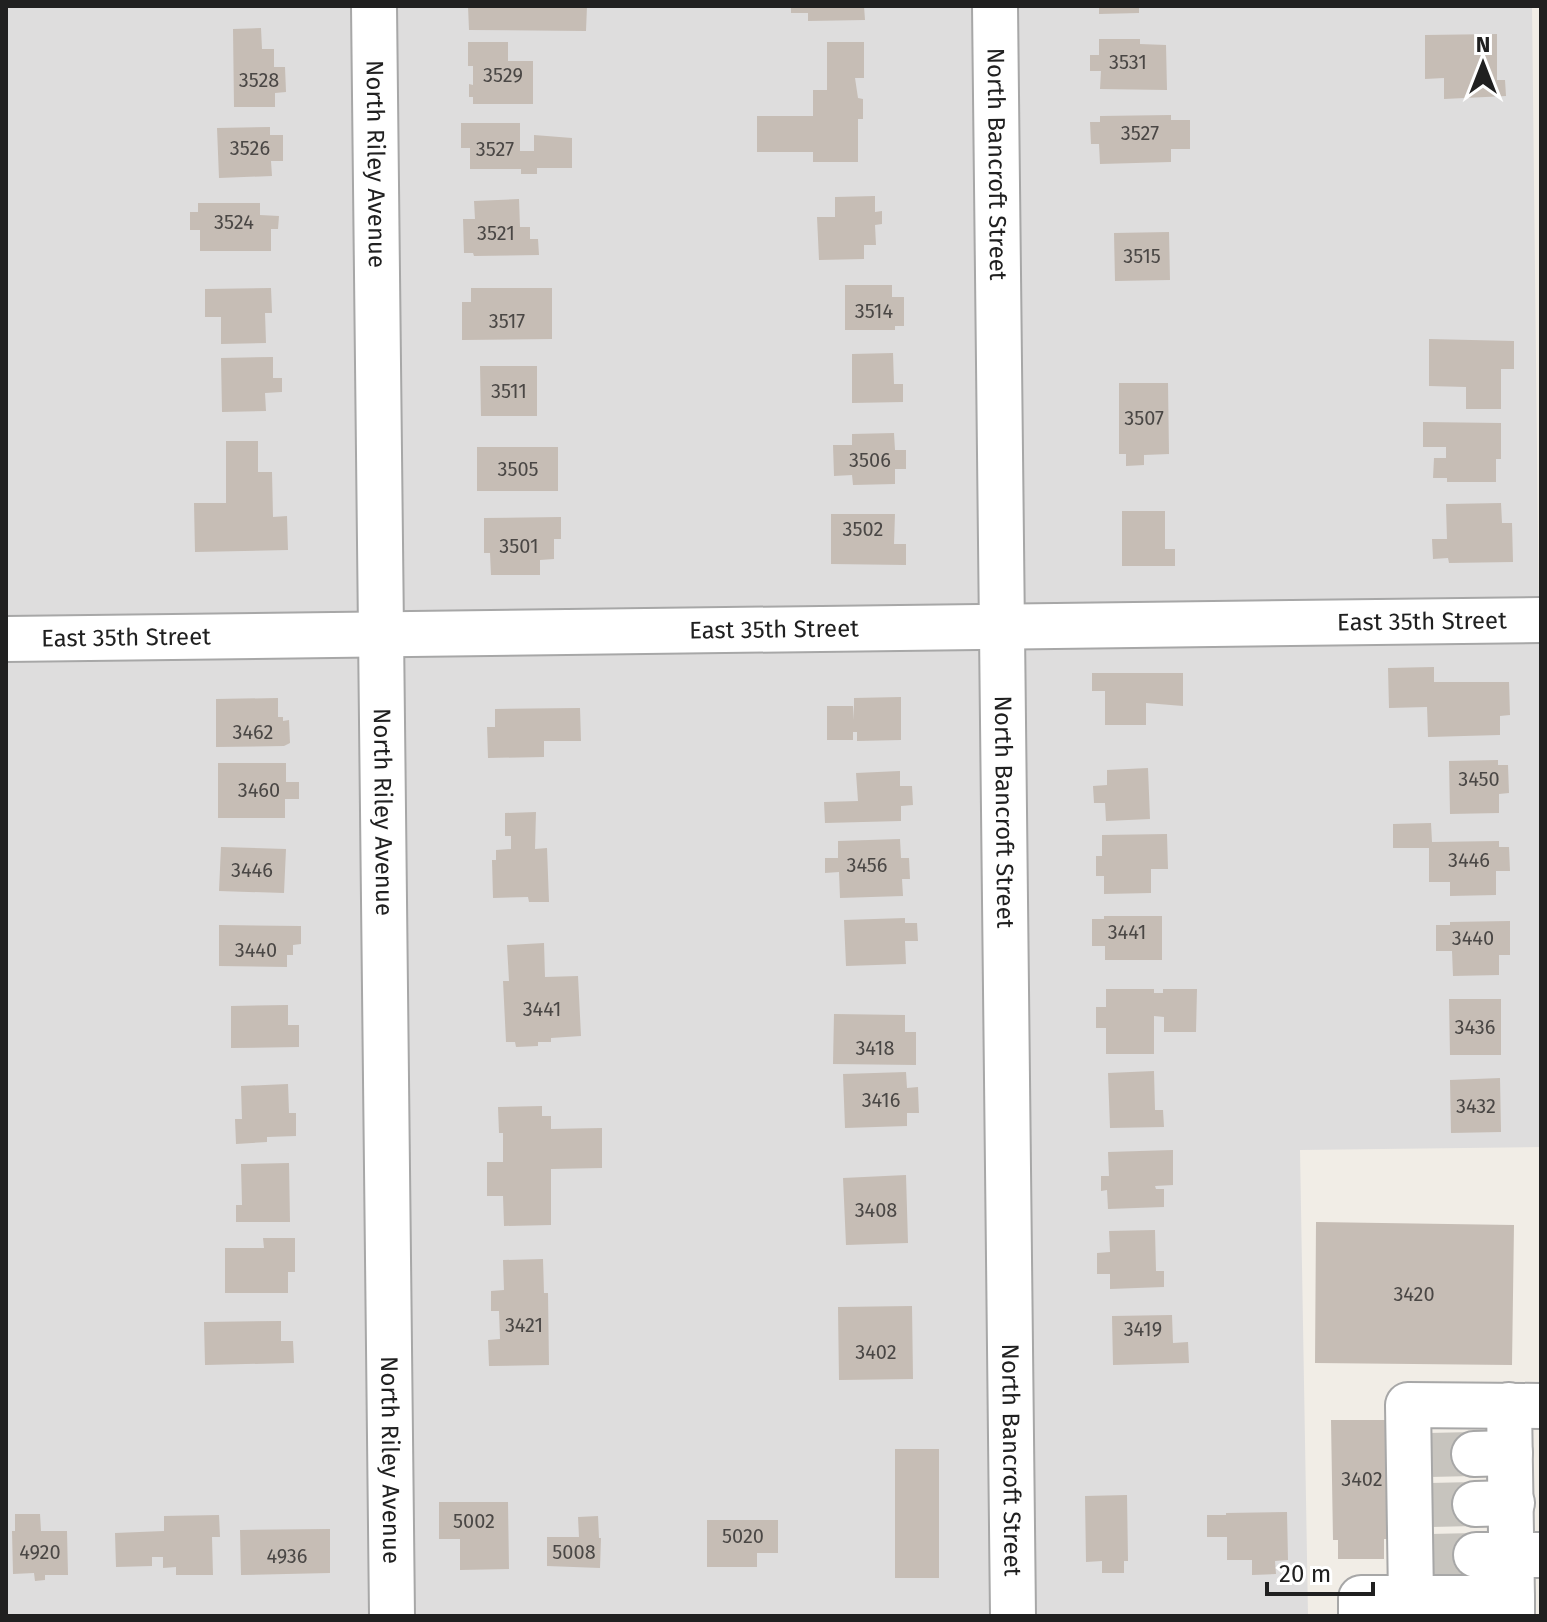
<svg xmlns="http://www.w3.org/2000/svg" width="1547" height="1622" font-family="'Fira Sans',sans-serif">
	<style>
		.residential { fill: #dedddd }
		.building { fill: #c6bdb5 }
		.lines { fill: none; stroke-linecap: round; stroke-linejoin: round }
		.minor-tunnel { stroke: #c7c4be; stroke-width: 44; stroke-dasharray: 44 22; stroke-linecap: butt }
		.minor-casing { stroke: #a7a7a7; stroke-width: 48 }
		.minor { stroke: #fff; stroke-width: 44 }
		.labels { text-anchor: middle; stroke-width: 8; stroke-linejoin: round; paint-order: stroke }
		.number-label { font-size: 20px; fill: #4a4745 }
		.street-label { font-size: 24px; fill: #202020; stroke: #fff }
	</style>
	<rect width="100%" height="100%" fill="#f1ede6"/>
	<path class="residential" d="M 6,6 L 1532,6 L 1541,802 L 1541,1147 L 1300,1150 L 1308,1616 L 6,1616 Z"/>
	<path class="building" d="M 468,6 L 587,6 L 586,31 L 469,30 Z
		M 791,6 L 864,6 L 865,20 L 808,21 L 808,13 L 791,13 Z
		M 1099,6 L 1139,6 L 1139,13 L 1099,14 Z
		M 261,28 L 262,49 L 274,49 L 274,67 L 285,67 L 286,92 L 275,93 L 275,107 L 234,107 L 233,29 Z
		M 1497,34 L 1497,80 L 1505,80 L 1506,96 L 1444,99 L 1444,78 L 1425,79 L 1425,35 Z
		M 1099,39 L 1140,39 L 1140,44 L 1166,45 L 1167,90 L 1100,89 L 1101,71 L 1090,71 L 1090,55 L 1099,55 Z
		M 468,42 L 508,42 L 508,61 L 533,61 L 533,104 L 473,104 L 473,97 L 469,97 L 469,84 L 473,85 L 473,66 L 468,66 Z
		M 827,42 L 864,42 L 864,78 L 855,78 L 858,98 L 863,99 L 863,119 L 858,119 L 858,162 L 813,162 L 813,152 L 757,152 L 757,116 L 813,116 L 813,90 L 827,90 Z
		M 1171,115 L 1171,120 L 1190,120 L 1190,149 L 1171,149 L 1171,162 L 1100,164 L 1099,144 L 1091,144 L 1090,122 L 1100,122 L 1100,116 Z
		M 461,123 L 520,123 L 520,151 L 534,151 L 534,135 L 572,138 L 572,168 L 537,168 L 537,174 L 521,174 L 521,169 L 470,169 L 470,148 L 461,148 Z
		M 270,127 L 270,135 L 283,135 L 283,161 L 271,161 L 272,176 L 219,178 L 217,128 Z
		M 875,196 L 875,212 L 882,211 L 882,224 L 875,225 L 876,245 L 864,245 L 864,259 L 819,260 L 817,217 L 835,217 L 835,197 Z
		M 519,199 L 520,227 L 530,227 L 530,239 L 538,239 L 539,255 L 474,256 L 473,253 L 464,253 L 463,219 L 475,219 L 474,201 Z
		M 198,203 L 260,203 L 260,215 L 279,216 L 278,229 L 271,229 L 271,251 L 200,251 L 200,230 L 190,230 L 190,212 L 198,212 Z
		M 1169,232 L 1170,280 L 1115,281 L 1114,233 Z
		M 845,285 L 892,285 L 892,297 L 904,297 L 904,326 L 895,326 L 895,330 L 845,330 Z
		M 271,288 L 272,313 L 265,313 L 266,343 L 221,344 L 221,317 L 205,317 L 205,289 Z
		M 471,288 L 552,288 L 552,339 L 462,340 L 462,302 L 471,302 Z
		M 1429,339 L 1514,341 L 1514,369 L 1501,369 L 1501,409 L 1466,409 L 1466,387 L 1429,386 Z
		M 893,353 L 894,384 L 903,384 L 903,402 L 852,403 L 852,354 Z
		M 273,357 L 273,378 L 282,378 L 282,392 L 265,393 L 266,411 L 222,412 L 221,358 Z
		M 480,366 L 537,366 L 537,416 L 481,416 Z
		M 1119,383 L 1168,383 L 1169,454 L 1144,455 L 1144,465 L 1126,466 L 1126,454 L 1119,454 Z
		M 1423,422 L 1501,423 L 1501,459 L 1496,459 L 1496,482 L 1447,482 L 1447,478 L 1433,478 L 1434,458 L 1446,458 L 1446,447 L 1423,447 Z
		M 894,433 L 895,450 L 906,450 L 906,469 L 895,469 L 895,484 L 853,485 L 852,475 L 834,476 L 833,445 L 852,445 L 852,434 Z
		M 226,441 L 258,441 L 258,472 L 272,472 L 273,517 L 287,516 L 288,550 L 195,552 L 194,503 L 226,503 Z
		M 477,447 L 558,447 L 558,491 L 477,491 Z
		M 1501,503 L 1502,523 L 1512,523 L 1513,562 L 1449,563 L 1448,558 L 1433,559 L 1432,539 L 1447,539 L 1446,504 Z
		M 1122,511 L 1165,511 L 1165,549 L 1175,549 L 1175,566 L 1122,566 Z
		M 831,514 L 895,514 L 894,544 L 906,544 L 906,565 L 831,564 Z
		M 561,517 L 561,539 L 554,539 L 554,559 L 540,560 L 540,575 L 491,575 L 490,553 L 484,553 L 484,518 Z
		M 1434,667 L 1434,682 L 1509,682 L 1510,715 L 1500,716 L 1500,735 L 1428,737 L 1427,707 L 1389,708 L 1388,668 Z
		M 1092,673 L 1183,673 L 1183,706 L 1146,703 L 1146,725 L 1105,725 L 1105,691 L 1092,691 Z
		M 901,697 L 901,740 L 857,741 L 857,732 L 853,732 L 853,740 L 827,740 L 827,706 L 853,706 L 854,720 L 854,698 Z
		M 278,698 L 278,717 L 283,717 L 283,721 L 289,720 L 290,743 L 284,746 L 216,747 L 216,699 Z
		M 580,708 L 581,741 L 544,741 L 544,757 L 488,758 L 487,727 L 495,727 L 495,709 Z
		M 1498,760 L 1498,765 L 1508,765 L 1509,793 L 1499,794 L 1499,813 L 1450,814 L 1449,761 Z
		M 218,763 L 286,763 L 286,782 L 299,782 L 299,799 L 285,799 L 285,818 L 218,818 Z
		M 1148,768 L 1150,819 L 1106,821 L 1105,803 L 1094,803 L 1093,786 L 1107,785 L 1107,770 Z
		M 900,771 L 900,786 L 912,786 L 913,805 L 901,806 L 901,821 L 825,823 L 824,802 L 858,801 L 856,773 Z
		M 536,812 L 535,849 L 547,848 L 549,902 L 529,902 L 528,897 L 493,898 L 492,860 L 496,860 L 496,850 L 511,849 L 511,836 L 505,836 L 505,813 Z
		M 1431,823 L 1432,842 L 1499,841 L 1499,847 L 1509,847 L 1510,871 L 1496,871 L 1496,895 L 1450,896 L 1450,882 L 1429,882 L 1429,848 L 1393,848 L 1393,824 Z
		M 1167,834 L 1168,869 L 1151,869 L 1151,893 L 1104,894 L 1104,876 L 1096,876 L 1096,856 L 1102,856 L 1102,835 Z
		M 900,839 L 901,858 L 909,858 L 910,879 L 902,879 L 903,896 L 840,898 L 839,872 L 825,873 L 825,858 L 838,858 L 838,841 Z
		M 221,847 L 286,849 L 284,893 L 219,891 Z
		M 1104,916 L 1162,916 L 1162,960 L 1105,960 L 1105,946 L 1092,946 L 1092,919 L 1104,919 Z
		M 905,918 L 905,923 L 917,923 L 918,941 L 905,941 L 906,964 L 846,966 L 844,920 Z
		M 1510,921 L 1510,955 L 1499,955 L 1499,975 L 1453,976 L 1452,951 L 1436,951 L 1436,925 L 1450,925 L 1450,922 Z
		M 219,925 L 301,926 L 301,944 L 293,945 L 293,955 L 287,955 L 287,967 L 219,966 Z
		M 544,943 L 545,977 L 578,976 L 581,1036 L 551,1038 L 551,1042 L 538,1042 L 538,1046 L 516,1047 L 515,1042 L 506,1042 L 503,981 L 509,981 L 507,945 Z
		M 1106,989 L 1154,989 L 1154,993 L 1163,993 L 1163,989 L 1197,989 L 1196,1032 L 1164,1032 L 1164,1017 L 1154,1016 L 1154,1054 L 1106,1054 L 1106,1028 L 1096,1028 L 1096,1007 L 1106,1007 Z
		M 1449,999 L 1501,999 L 1501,1055 L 1450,1055 Z
		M 288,1005 L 288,1025 L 299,1025 L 299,1047 L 231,1048 L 231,1006 Z
		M 834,1014 L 905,1015 L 905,1032 L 916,1032 L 916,1065 L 833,1064 Z
		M 1154,1071 L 1155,1110 L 1163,1110 L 1164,1127 L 1110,1128 L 1108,1073 Z
		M 906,1072 L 907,1088 L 918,1087 L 919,1113 L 907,1113 L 907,1126 L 845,1128 L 843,1074 Z
		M 1500,1078 L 1501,1132 L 1451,1133 L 1450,1080 Z
		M 288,1084 L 289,1113 L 296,1113 L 296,1136 L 267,1137 L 267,1142 L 236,1144 L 235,1119 L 242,1119 L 241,1086 Z
		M 542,1106 L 542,1116 L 551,1116 L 551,1129 L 602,1128 L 602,1168 L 551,1169 L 551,1225 L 504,1226 L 503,1196 L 487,1196 L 487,1162 L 503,1162 L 503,1133 L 499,1133 L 498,1107 Z
		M 1173,1150 L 1173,1185 L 1155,1186 L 1156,1189 L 1164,1189 L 1164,1207 L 1108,1209 L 1107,1190 L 1101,1191 L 1101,1176 L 1109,1176 L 1108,1152 Z
		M 289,1163 L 290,1222 L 236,1222 L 236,1205 L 242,1205 L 241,1164 Z
		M 906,1175 L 908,1243 L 846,1245 L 843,1178 Z
		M 1316,1222 L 1514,1225 L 1512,1365 L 1315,1363 Z
		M 1155,1230 L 1156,1271 L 1164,1271 L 1164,1287 L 1110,1289 L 1110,1274 L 1097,1274 L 1097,1253 L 1110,1252 L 1109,1231 Z
		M 263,1238 L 295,1238 L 295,1272 L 288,1272 L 288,1293 L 225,1293 L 225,1248 L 264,1248 Z
		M 543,1259 L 544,1293 L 548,1293 L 549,1365 L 489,1366 L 488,1340 L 500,1339 L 499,1311 L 491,1311 L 491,1291 L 504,1290 L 503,1260 Z
		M 912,1306 L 913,1379 L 839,1380 L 838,1307 Z
		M 1172,1315 L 1173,1343 L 1188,1342 L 1189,1363 L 1113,1365 L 1112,1316 Z
		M 281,1321 L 281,1341 L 293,1341 L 294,1363 L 205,1365 L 204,1322 Z
		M 1331,1420 L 1392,1420 L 1393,1539 L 1384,1539 L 1384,1559 L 1338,1559 L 1338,1540 L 1333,1540 Z
		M 895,1449 L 939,1449 L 939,1578 L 895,1578 Z
		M 1127,1495 L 1128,1561 L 1124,1561 L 1124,1573 L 1102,1573 L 1102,1561 L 1086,1562 L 1085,1496 Z
		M 439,1502 L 508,1502 L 509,1569 L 460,1570 L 460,1539 L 439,1539 Z
		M 1287,1512 L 1288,1560 L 1275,1561 L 1276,1574 L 1252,1575 L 1252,1560 L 1227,1560 L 1227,1537 L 1207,1537 L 1207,1515 L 1226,1515 L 1226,1513 Z
		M 15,1514 L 40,1514 L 41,1531 L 67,1531 L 68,1575 L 45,1575 L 45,1580 L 35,1581 L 34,1573 L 13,1574 L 12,1531 L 15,1531 Z
		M 219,1515 L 220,1537 L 212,1537 L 213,1575 L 176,1575 L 176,1567 L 163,1568 L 163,1557 L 152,1557 L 152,1566 L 116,1567 L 115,1533 L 164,1531 L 164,1516 Z
		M 598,1516 L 599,1538 L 601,1538 L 600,1568 L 547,1566 L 547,1537 L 579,1537 L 578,1517 Z
		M 707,1520 L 778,1520 L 778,1553 L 757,1553 L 757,1567 L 707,1567 Z
		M 330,1529 L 330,1573 L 241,1575 L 240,1530 Z"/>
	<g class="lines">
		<path class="minor-tunnel" d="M 1429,1455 L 1474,1454
			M 1430,1505 L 1475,1504
			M 1431,1556 L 1476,1555"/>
		<defs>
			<g id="minor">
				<path id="s1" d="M 374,6 L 392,1616"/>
				<path id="s2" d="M 995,6 L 1013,1616"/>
				<path id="s3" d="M 6,639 L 1541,620"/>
				<path d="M 1509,1405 L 1512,1598"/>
				<path d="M 1474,1454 L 1510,1453"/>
				<path d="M 1475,1504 L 1512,1503"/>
				<path d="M 1476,1555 L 1541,1555"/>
				<path d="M 1411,1597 L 1408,1405 L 1541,1406"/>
				<path d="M 1361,1616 L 1361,1598 L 1512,1598 L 1512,1616"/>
			</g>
		</defs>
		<use href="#minor" class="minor-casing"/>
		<use href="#minor" class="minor"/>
	</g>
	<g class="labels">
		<g class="number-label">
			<text x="1128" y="69">3531</text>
			<text x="503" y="82">3529</text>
			<text x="259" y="87">3528</text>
			<text x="1140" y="140">3527</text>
			<text x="250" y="155">3526</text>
			<text x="495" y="156">3527</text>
			<text x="234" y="229">3524</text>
			<text x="496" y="240">3521</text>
			<text x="1142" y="263">3515</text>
			<text x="874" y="318">3514</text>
			<text x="507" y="328">3517</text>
			<text x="509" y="398">3511</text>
			<text x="1144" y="425">3507</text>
			<text x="870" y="467">3506</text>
			<text x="518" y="476">3505</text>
			<text x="863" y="536">3502</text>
			<text x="519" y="553">3501</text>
			<text x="253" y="739">3462</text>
			<text x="1479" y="786">3450</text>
			<text x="259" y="797">3460</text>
			<text x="1469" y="867">3446</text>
			<text x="867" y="872">3456</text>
			<text x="252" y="877">3446</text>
			<text x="1127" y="939">3441</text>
			<text x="1473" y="945">3440</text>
			<text x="256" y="957">3440</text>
			<text x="542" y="1016">3441</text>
			<text x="1475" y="1034">3436</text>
			<text x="875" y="1055">3418</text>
			<text x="881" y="1107">3416</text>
			<text x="1476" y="1113">3432</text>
			<text x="876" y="1217">3408</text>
			<text x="1414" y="1301">3420</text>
			<text x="524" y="1332">3421</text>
			<text x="1143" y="1336">3419</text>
			<text x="876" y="1359">3402</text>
			<text x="1362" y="1486">3402</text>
			<text x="474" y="1528">5002</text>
			<text x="743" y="1543">5020</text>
			<text x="40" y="1559">4920</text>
			<text x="574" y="1559">5008</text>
			<text x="287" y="1563">4936</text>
		</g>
		<g class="street-label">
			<text dy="8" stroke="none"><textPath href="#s1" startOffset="158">North Riley Avenue</textPath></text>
			<text dy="8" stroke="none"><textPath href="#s2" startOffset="158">North Bancroft Street</textPath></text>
			<text dy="8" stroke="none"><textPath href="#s3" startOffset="1416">East 35th Street</textPath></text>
			<text dy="8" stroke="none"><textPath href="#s3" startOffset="768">East 35th Street</textPath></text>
			<text dy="8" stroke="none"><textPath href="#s3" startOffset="120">East 35th Street</textPath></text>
			<text dy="8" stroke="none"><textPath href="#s1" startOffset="806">North Riley Avenue</textPath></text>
			<text dy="8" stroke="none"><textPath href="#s2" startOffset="806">North Bancroft Street</textPath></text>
			<text dy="8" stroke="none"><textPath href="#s1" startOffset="1454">North Riley Avenue</textPath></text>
			<text dy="8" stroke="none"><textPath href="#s2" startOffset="1454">North Bancroft Street</textPath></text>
		</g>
	</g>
	<rect width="1547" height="1622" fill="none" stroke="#202020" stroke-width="16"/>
	<g transform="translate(1483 64)" stroke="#ffffff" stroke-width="6" paint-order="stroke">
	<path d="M0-6L14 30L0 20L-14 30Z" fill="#202020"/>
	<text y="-12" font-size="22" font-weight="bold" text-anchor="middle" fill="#202020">N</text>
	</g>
	<path d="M1267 1582v12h106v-12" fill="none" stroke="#202020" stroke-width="4"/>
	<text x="1279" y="1582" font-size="24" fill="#202020" stroke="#ffffff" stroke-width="6" paint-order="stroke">20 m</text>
</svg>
